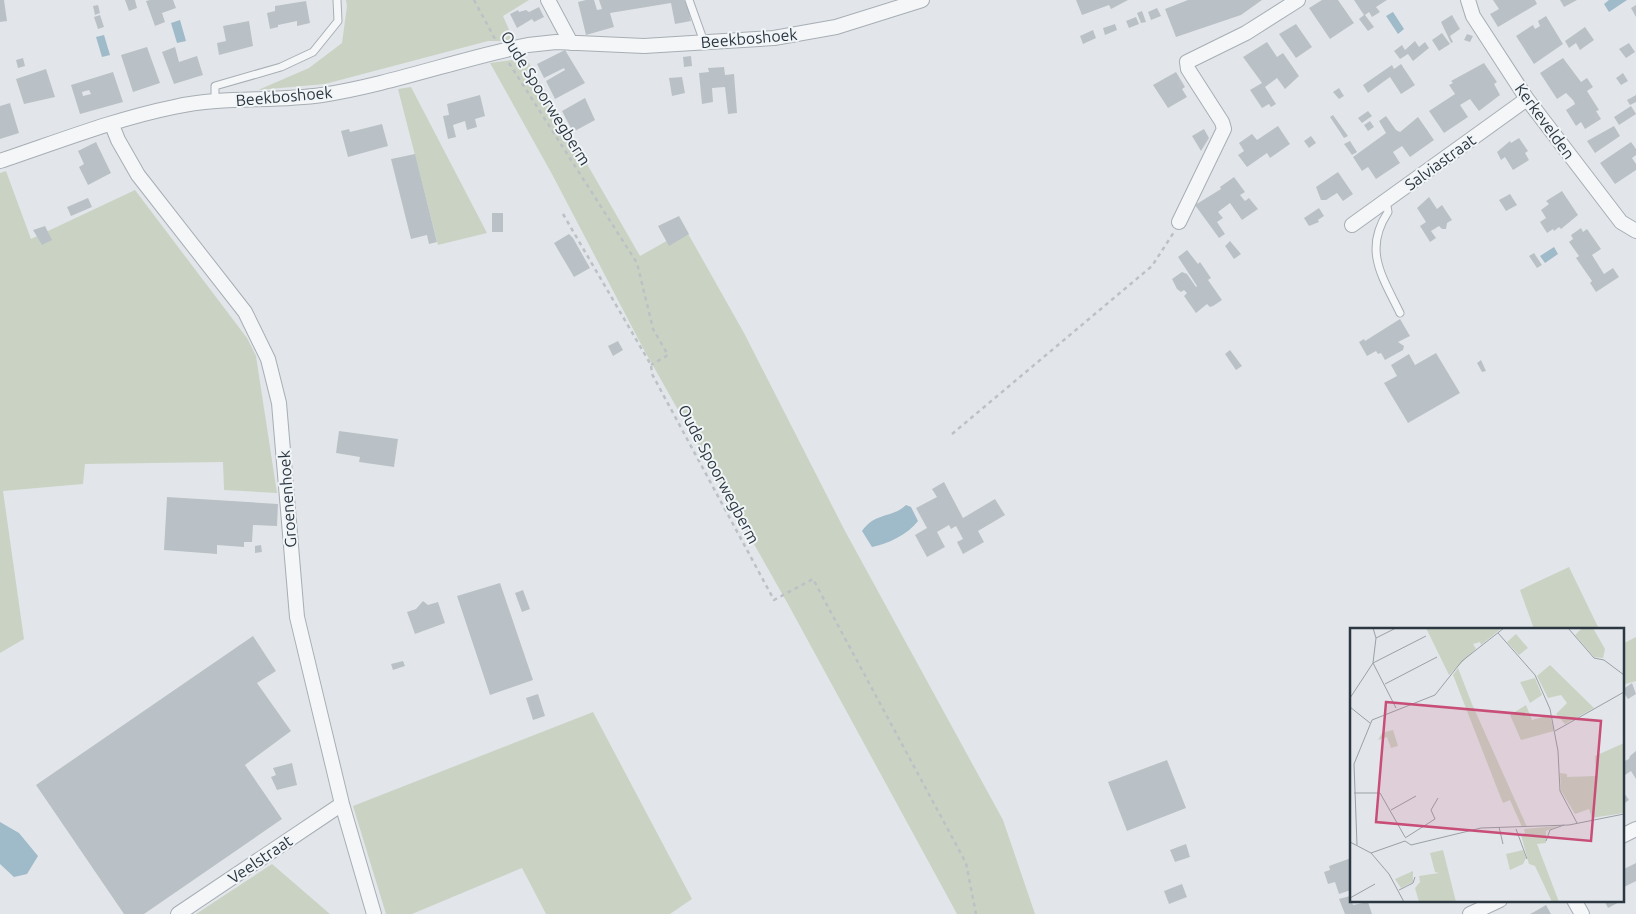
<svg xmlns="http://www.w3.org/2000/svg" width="1636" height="914" font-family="Ubuntu,sans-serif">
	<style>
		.green { fill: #cad3c3 }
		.water { fill: #9fbac8 }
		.building { fill: #b9c1c6; fill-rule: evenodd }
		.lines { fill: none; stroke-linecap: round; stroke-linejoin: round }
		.lane-casing { stroke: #a7aeb4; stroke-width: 9 }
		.street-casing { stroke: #a7aeb4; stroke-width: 16 }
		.path { stroke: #bcc1c5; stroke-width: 2.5; stroke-dasharray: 4 4; stroke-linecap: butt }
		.lane { stroke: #f4f6f8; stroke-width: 7 }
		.street { stroke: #f4f6f8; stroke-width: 14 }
		.labels { text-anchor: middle; stroke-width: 4; stroke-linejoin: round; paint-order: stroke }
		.street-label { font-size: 16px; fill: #2b3741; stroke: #f1f5f7 }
		.inset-road { fill: none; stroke: #99a0a6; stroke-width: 1 }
		.view { fill: #c84e77; fill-opacity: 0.15; stroke: #c84e77; stroke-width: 2.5 }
		.inset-edge { fill: none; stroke: #2b3741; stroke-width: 2.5 }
	</style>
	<rect width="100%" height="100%" fill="#e2e6ea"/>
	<path class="green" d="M 346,0 L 529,0 L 503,16 L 514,41 L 488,41 L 325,84 L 258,90 L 309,68 L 342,43 L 347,6 Z
		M 526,58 L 640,256 L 686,230 L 744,333 L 845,531 L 1003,820 L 1035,914 L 957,914 L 789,606 L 643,348 L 553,176 L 490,63 Z
		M 411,87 L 487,233 L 438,245 L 398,89 Z
		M 6,171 L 31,239 L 135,190 L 247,338 L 256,356 L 277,493 L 224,490 L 223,462 L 85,464 L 83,484 L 3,491 L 24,639 L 0,653 L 0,173 Z
		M 1569,567 L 1599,629 L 1534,629 L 1520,590 Z
		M 1636,637 L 1636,681 L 1622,685 L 1622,644 Z
		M 593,712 L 692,899 L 670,914 L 546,914 L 522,868 L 412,914 L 386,914 L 353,806 Z
		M 272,864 L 330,914 L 196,914 Z"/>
	<path class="water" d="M 1609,0 L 1627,0 L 1609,12 L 1604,4 Z
		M 1393,12 L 1404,29 L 1398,34 L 1386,16 Z
		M 180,20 L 186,41 L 177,43 L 171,23 Z
		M 104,35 L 110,55 L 102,57 L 96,37 Z
		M 1554,247 L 1558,254 L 1545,263 L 1540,256 Z
		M 906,505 L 911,507 L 918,521 C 908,534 888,544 872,547 L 862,531 C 875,512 893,518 906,505 Z
		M 0,822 L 19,833 L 38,856 L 27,874 L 14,877 L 0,864 Z"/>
	<path class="building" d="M 0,0 L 4,0 L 7,21 L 0,22 Z
		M 125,0 L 135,0 L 137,8 L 129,11 Z
		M 150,0 L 173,0 L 176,8 L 162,13 L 165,22 L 155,26 L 146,1 Z
		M 586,0 L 594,0 L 597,10 L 602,9 L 599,0 L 684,0 L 687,3 L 691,21 L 675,24 L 671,3 L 610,13 L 614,27 L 586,35 L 578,2 Z
		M 1076,0 L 1128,0 L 1111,9 L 1109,5 L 1082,15 Z
		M 1188,0 L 1262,0 L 1241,15 L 1176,37 L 1165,9 Z
		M 1322,0 L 1338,0 L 1354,23 L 1330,39 L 1309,8 Z
		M 1354,0 L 1387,0 L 1376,7 L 1380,12 L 1372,17 L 1369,12 L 1365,15 L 1374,27 L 1368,31 L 1359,19 L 1364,15 Z
		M 1493,0 L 1535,0 L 1537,4 L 1498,27 L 1490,14 L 1499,9 Z
		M 1560,0 L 1577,0 L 1564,7 Z
		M 306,1 L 310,23 L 297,26 L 297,21 L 278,25 L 278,27 L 270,29 L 267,13 L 275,11 L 275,6 Z
		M 98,5 L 100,13 L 95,15 L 93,6 Z
		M 1636,5 L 1636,17 L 1631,8 Z
		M 539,7 L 544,17 L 534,22 L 532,19 L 517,28 L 510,14 L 518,10 L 519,12 L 526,10 L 529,12 Z
		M 1157,8 L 1161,16 L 1151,20 L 1148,12 Z
		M 1142,11 L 1146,22 L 1141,23 L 1137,13 Z
		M 100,15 L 104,27 L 98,29 L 94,17 Z
		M 1452,15 L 1460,29 L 1450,36 L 1453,42 L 1451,43 L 1441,22 Z
		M 1546,16 L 1563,44 L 1534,64 L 1516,36 L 1533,25 L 1535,29 L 1540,26 L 1538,21 Z
		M 1136,17 L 1139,24 L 1129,28 L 1126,21 Z
		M 249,21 L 253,46 L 219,55 L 217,43 L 226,41 L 223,26 Z
		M 1115,24 L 1117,30 L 1105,35 L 1103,28 Z
		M 1296,24 L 1312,47 L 1296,58 L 1279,34 Z
		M 1585,27 L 1594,40 L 1580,50 L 1576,43 L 1569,48 L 1565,41 Z
		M 1093,30 L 1096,38 L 1083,44 L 1080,36 Z
		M 1442,33 L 1450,44 L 1439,51 L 1432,40 Z
		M 1467,34 L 1473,36 L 1470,42 L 1464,40 Z
		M 1415,41 L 1419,47 L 1425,42 L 1429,48 L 1413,61 L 1408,54 L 1400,59 L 1394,51 L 1402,45 L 1405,50 Z
		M 1267,42 L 1277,57 L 1283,53 L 1299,76 L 1285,89 L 1277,78 L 1265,87 L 1276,104 L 1271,107 L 1269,104 L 1262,108 L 1250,90 L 1262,83 L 1243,57 Z
		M 1629,43 L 1635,52 L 1626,58 L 1619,49 Z
		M 147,47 L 160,83 L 133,92 L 121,55 Z
		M 175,47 L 179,62 L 197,56 L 203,75 L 174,84 L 162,52 Z
		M 565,50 L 585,83 L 555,99 L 546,81 L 565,70 L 564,68 L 544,78 L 537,64 Z
		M 691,56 L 692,66 L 684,67 L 683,57 Z
		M 23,58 L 25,66 L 18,68 L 16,60 Z
		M 1563,58 L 1581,82 L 1587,78 L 1593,87 L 1587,91 L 1599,110 L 1596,111 L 1601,119 L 1585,129 L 1581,122 L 1576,126 L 1566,110 L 1575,104 L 1573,100 L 1566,93 L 1557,99 L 1540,73 Z
		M 1484,63 L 1497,82 L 1494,84 L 1500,95 L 1479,111 L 1470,99 L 1460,105 L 1468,117 L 1444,133 L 1429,111 L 1455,94 L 1449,85 L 1453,83 L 1451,81 Z
		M 1401,64 L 1415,85 L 1401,94 L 1390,77 L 1368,93 L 1363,85 L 1392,65 L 1394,69 Z
		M 724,67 L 725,75 L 734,74 L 737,113 L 728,114 L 725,87 L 712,88 L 713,102 L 702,104 L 699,73 L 709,72 L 708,68 Z
		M 46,69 L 55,97 L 24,104 L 16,79 Z
		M 113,72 L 123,102 L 80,114 L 71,85 ZM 89,90 L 91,94 L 83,96 L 82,92 Z
		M 1176,72 L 1185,87 L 1182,89 L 1187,97 L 1168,108 L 1153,85 Z
		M 1623,73 L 1628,81 L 1621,85 L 1616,78 Z
		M 682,77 L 685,93 L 672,96 L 669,78 Z
		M 1339,88 L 1344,96 L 1339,99 L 1333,92 Z
		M 480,95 L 485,116 L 475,119 L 477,127 L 467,130 L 465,121 L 453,125 L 456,137 L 448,139 L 443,116 L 449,115 L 447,104 Z
		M 1636,95 L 1636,102 L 1630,105 L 1627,100 Z
		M 585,98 L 595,120 L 573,132 L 562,111 Z
		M 10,103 L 19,133 L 0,139 L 0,106 Z
		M 1631,106 L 1636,114 L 1619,125 L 1614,117 Z
		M 1368,111 L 1372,116 L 1362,123 L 1358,118 Z
		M 1333,115 L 1348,136 L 1344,138 L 1330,117 Z
		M 1386,116 L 1396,130 L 1400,132 L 1418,117 L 1434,140 L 1410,157 L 1402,146 L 1393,152 L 1400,163 L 1376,179 L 1368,167 L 1362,171 L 1353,157 L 1386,133 L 1379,121 Z
		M 1370,121 L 1374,127 L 1368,131 L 1364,125 Z
		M 382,124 L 388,146 L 348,157 L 341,131 L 349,129 L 350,132 Z
		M 1278,126 L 1290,144 L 1270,158 L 1267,153 L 1247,167 L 1238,155 L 1244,151 L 1239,143 L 1252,134 L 1257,140 Z
		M 1614,126 L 1620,136 L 1595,153 L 1587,141 Z
		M 1204,129 L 1209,138 L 1201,151 L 1192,136 Z
		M 1311,136 L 1316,143 L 1309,148 L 1304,141 Z
		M 1519,138 L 1528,151 L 1525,153 L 1529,160 L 1513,170 L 1505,157 L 1501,160 L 1497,152 L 1510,141 L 1511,143 Z
		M 1350,141 L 1357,152 L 1352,155 L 1344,144 Z
		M 96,142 L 111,173 L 88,185 L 79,167 L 84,164 L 78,151 Z
		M 1631,142 L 1636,149 L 1636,155 L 1632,158 L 1636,164 L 1636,170 L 1615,184 L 1600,163 Z
		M 415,154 L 437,242 L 429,244 L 427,235 L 411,239 L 391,159 Z
		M 1338,172 L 1353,194 L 1343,201 L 1337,193 L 1326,200 L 1321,200 L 1316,187 Z
		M 1234,177 L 1245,192 L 1240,195 L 1245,201 L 1249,198 L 1258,209 L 1242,220 L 1230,203 L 1218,212 L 1223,218 L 1217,222 L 1225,234 L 1219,238 L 1195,205 L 1221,189 L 1220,187 Z
		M 1562,191 L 1578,215 L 1561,229 L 1559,227 L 1554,231 L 1553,229 L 1547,233 L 1540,222 L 1546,218 L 1541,210 L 1549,204 L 1546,201 Z
		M 1510,194 L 1517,205 L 1506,211 L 1499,200 Z
		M 1429,197 L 1437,209 L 1442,205 L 1452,220 L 1447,223 L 1446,229 L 1442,229 L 1439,226 L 1431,231 L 1436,238 L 1430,242 L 1420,226 L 1426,222 L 1417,208 Z
		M 88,198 L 92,207 L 71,216 L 67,207 Z
		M 1319,208 L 1324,216 L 1318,220 L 1319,222 L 1309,226 L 1304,218 Z
		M 492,213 L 503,213 L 503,232 L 492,232 Z
		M 679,216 L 689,234 L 669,246 L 658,226 Z
		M 45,226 L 52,240 L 42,245 L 33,230 Z
		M 1581,228 L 1583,232 L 1587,229 L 1601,249 L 1592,255 L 1604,274 L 1613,268 L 1619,277 L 1596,292 L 1590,283 L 1592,281 L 1576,258 L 1579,256 L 1569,242 L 1573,239 L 1571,235 Z
		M 569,234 L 573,238 L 590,268 L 574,277 L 554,243 Z
		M 1230,241 L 1241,254 L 1234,259 L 1225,246 Z
		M 1187,250 L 1198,264 L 1200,262 L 1211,278 L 1208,280 L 1222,300 L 1213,306 L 1210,307 L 1207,304 L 1196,313 L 1184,296 L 1187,293 L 1184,290 L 1181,292 L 1177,289 L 1172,279 L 1182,272 L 1187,274 L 1196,287 L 1197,286 L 1178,257 Z
		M 1534,253 L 1542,265 L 1537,268 L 1529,256 Z
		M 1400,319 L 1410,336 L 1398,342 L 1404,346 L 1403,350 L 1385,360 L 1381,353 L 1378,354 L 1376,351 L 1367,356 L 1359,342 L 1364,339 L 1365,341 Z
		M 618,341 L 623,350 L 613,356 L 608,346 Z
		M 1230,350 L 1242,366 L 1236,370 L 1225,354 Z
		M 1436,353 L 1460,393 L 1408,423 L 1384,383 L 1397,376 L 1391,365 L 1409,354 L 1415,365 Z
		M 1481,360 L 1486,371 L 1482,372 L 1477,363 Z
		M 339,431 L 398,439 L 394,467 L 359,462 L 360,457 L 336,453 Z
		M 944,482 L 963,518 L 995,499 L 1005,515 L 978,531 L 984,542 L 963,554 L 957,542 L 963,539 L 956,526 L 951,529 L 949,525 L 937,532 L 945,547 L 927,557 L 915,535 L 927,528 L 916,508 L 937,497 L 932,489 Z
		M 167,497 L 278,504 L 277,526 L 253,525 L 252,542 L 244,542 L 244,547 L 217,545 L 217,554 L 164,550 Z
		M 261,545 L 262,552 L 255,553 L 255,546 Z
		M 500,583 L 533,680 L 490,695 L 457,596 Z
		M 523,590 L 530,609 L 522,612 L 515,593 Z
		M 423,601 L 428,605 L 438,602 L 445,623 L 415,634 L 407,612 L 416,609 Z
		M 253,636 L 276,671 L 257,683 L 291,731 L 245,765 L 282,819 L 144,914 L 124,914 L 36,785 Z
		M 403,661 L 405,666 L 393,670 L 391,664 Z
		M 1632,683 L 1636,694 L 1628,699 L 1622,690 Z
		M 538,694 L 545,716 L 533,720 L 526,698 Z
		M 1636,751 L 1636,779 L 1631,771 L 1625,775 L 1622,771 L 1622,762 L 1629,759 L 1630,756 Z
		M 1167,760 L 1186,808 L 1127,831 L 1108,782 Z
		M 292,763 L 297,785 L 277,790 L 271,777 L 276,775 L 273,768 Z
		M 1622,790 L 1629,800 L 1622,805 Z
		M 1186,844 L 1190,857 L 1175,862 L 1170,850 Z
		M 1351,858 L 1351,890 L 1339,894 L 1335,882 L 1328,884 L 1324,872 L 1330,870 L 1329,866 Z
		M 1636,863 L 1636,881 L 1622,888 L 1622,870 Z
		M 1182,884 L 1187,897 L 1169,904 L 1164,891 Z
		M 1350,896 L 1353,905 L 1368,902 L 1372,914 L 1345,914 L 1339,899 Z
		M 1604,900 L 1623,900 L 1608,908 Z
		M 1546,905 L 1551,914 L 1530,914 L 1534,912 Z"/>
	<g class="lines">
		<defs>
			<path id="lane" d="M 689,0 L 704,42
				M 215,101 L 215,86 L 281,67 L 313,52 L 338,21 L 337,0
				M 1386,201 L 1388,212 C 1363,250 1382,276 1400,313"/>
			<path id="street" d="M 548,0 L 571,43
				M 1468,0 L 1473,16 L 1527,99 L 1621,222 L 1636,231
				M 112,125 L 118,140 L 138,175 L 245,312 L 268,359 L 279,403 L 297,617 L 342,804 L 374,914
				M 0,161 C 57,142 115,119 174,107 C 223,96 273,102 322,95 C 392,84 459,59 528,45 L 556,42 L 644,46 L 774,38 L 836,27 L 922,0
				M 1179,222 L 1224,129 L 1222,122 L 1188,69 L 1187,62 L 1246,33 L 1298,0
				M 1352,225 L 1527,99
				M 1622,836 L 1636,829
				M 1574,900 L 1582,914
				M 178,914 L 342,804
				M 1470,914 L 1500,900"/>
		</defs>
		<use href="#lane" class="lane-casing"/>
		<use href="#street" class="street-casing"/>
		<path class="path" d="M 474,0 L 495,39
			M 509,63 L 637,263 L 653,329 L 668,355 L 651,365
			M 563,214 L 651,365 L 652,374 L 774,600 L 813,579 L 966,863 L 976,914
			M 952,434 L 1152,266 L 1174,232"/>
		<use href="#lane" class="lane"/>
		<use href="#street" class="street"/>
	</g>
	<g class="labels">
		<g class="street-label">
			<text transform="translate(749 38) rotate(-5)" y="6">Beekboshoek</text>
			<text transform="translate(284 96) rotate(-5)" y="6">Beekboshoek</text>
			<text transform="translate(546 98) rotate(58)" y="6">Oude Spoorwegberm</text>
			<text transform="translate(1545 121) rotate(54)" y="6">Kerkevelden</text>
			<text transform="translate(1440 162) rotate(-36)" y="6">Salviastraat</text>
			<text transform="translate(719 474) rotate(62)" y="6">Oude Spoorwegberm</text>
			<text transform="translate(287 499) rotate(-94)" y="6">Groenenhoek</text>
			<text transform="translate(260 859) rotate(-34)" y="6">Veelstraat</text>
		</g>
	</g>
	<g transform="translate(1350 628)">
		<rect width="274" height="274" fill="#e2e6ea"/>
		<path d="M 76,0 L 152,0 L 131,17 L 130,14 L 123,16 L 126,21 L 99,47 ZM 232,0 L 243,0 L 255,21 L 253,30 L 244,29 L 225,7 ZM 166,6 L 178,20 L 169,27 L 157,14 ZM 200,37 L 244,80 L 215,96 L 206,86 L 217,75 L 211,67 L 198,70 L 187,48 ZM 108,40 L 122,76 L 177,199 L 172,199 L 160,172 L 153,175 L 147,160 L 103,47 ZM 185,50 L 192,67 L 180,75 L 170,54 ZM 176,77 L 182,92 L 200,87 L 204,103 L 171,112 L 160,87 ZM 43,102 L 48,118 L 41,120 L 37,109 L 28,112 L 32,105 ZM 274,115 L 274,185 L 242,190 L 239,181 L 225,186 L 211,163 L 210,145 L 217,146 L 217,149 L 246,148 L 245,128 ZM 208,198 L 196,203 L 196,215 L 187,216 L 209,274 L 202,274 L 185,238 L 179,236 L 171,207 L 175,205 L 174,201 ZM 93,222 L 106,274 L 69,274 L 65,260 L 70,254 L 69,248 L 89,245 L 85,244 L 80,225 ZM 173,222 L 176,230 L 173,236 L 160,242 L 156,226 ZM 63,243 L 63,254 L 51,260 L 45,251 Z" fill="#cad3c3"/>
		<path class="inset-road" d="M 218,0 L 244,30 L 254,32 L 274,47M 148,5 L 185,47 L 200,81 L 208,123 L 210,163 L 227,195M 26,10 L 46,0M 35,56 L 87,29M 0,70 L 23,35 L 26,10 L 23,0M 0,79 L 20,95M 46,80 L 23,35 L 76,8M 205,103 L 274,64M 4,165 L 30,165 L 55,209M 41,182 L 66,168M 149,199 L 153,216M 166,201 L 177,231M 55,210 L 85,191 L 81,182 L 88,170M 196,213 L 200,202 L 214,197M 0,214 L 21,225 L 39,246 L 54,274M 7,217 L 4,136 L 22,92 L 85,67 L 112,33 L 154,0M 21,225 L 55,213 L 61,217 L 131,200 L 219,197 L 274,186M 49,262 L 63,255 L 65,249M 0,270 L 25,256"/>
		<path class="view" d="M 36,74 L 251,93 L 241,213 L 26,194 Z"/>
		<rect width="274" height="274" class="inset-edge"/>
	</g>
</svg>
